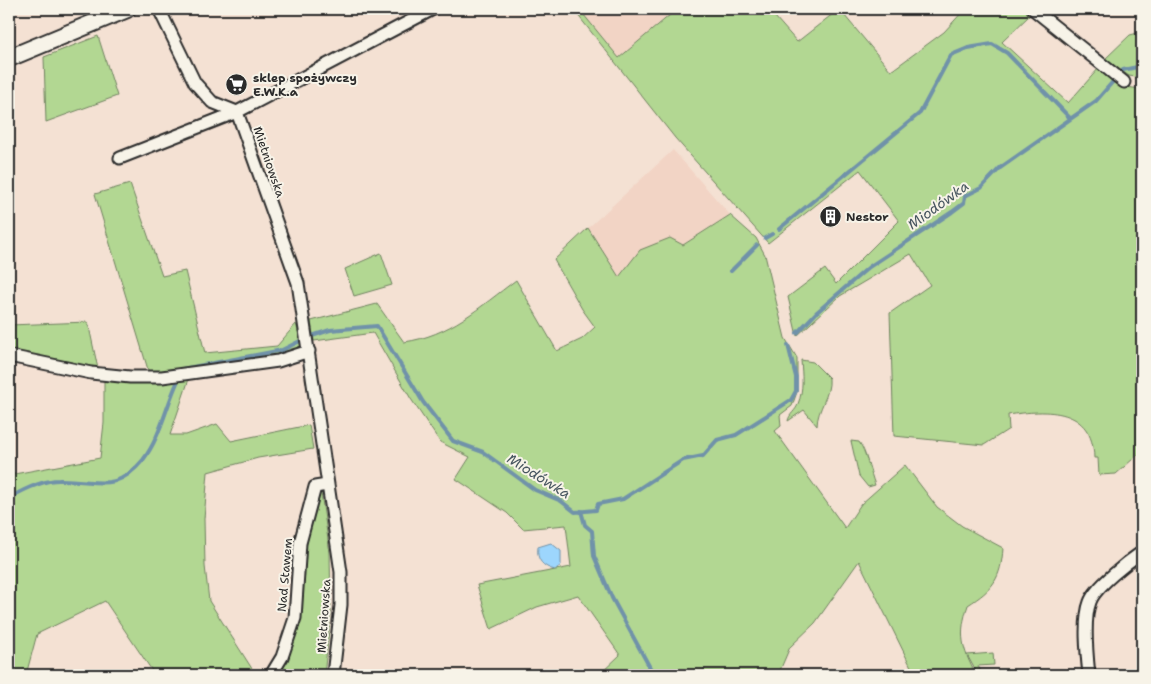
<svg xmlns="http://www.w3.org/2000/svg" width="1151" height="684" font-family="'Shantell Sans',sans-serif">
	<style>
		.built { fill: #f2d4c5 }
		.green { fill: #b2d792; stroke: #6e815e }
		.water { fill: #9dd6fd; stroke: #6f92a9 }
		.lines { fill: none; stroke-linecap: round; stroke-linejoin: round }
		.stream { stroke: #6f92a9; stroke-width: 4 }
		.minor-casing { stroke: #2b2b2b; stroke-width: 15 }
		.secondary-casing { stroke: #2b2b2b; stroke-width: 20 }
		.minor { stroke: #f7f3e8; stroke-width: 11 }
		.secondary { stroke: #f7f3e8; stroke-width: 16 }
		.labels { text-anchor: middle; stroke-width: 4; stroke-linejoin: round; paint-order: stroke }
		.poi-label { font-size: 12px; font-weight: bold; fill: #2b2b2b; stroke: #f7f3e8; text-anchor: start }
		.street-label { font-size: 12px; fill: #2b2b2b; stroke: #f7f3e8 }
		.water-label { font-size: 14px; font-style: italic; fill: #485660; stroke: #f7f3e8 }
	</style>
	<rect width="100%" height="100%" fill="#f4e1d3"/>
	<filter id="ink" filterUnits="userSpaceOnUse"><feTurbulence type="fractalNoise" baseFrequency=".02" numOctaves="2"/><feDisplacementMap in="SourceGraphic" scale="10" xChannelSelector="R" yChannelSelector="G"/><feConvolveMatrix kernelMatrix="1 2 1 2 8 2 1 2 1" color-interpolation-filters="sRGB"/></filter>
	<g filter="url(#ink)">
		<path class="built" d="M 579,9 L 677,9 L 619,58 Z
			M 673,150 L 730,215 L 683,245 L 619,277 L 588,228 Z"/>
		<path class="green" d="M 573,9 L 579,9 L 619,58 L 677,9 L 768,9 L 797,42 L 839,9 L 891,71 L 944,32 L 965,9 L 1024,9 L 1031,14 L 1002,42 L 1068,103 L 1099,68 L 1125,87 L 1142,89 L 1142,451 L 1116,474 L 1099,475 L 1098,458 L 1094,458 C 1093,407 1047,409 1008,415 L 1009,429 L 984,445 L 894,436 L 890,313 L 930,285 L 911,254 L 840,296 L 797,336 L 788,297 L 825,269 L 836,284 L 899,221 L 860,170 L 768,243 L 675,138 Z
			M 1142,32 L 1142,78 L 1129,76 L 1105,59 L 1130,35 Z
			M 98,36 L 117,96 L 46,122 L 44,57 Z
			M 130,184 L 162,276 L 185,271 L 205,353 L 277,346 L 296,324 L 303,348 L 289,355 L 164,374 L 149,373 L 95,194 Z
			M 730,215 L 756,238 L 765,255 L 785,338 L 797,358 L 797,392 L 792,406 L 780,415 L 781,426 L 775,431 L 845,528 L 861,504 L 905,465 L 937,507 L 962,526 L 1003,548 C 1001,579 993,589 968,605 C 958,635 962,648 976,675 L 915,675 L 859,561 L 815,623 L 790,647 L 778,675 L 599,675 L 620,655 L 578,595 L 537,607 L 491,629 L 477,585 L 571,567 L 566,525 L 523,529 L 507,513 L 456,479 L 470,457 L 440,442 L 411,399 L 373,333 L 314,341 L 311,321 L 377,304 L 404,342 C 449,336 480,307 516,280 L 557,351 L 582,339 L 595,327 L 582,309 L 554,260 L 588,228 L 619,277 L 640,250 L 670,238 L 683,245 Z
			M 381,253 L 392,285 L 354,296 L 345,269 Z
			M 88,322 L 98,369 L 9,351 L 9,325 Z
			M 801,360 L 813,362 L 829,378 C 831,395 817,409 817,426 L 804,410 L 788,421 C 789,414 796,411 798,404 C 804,389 802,375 801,360 Z
			M 104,378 L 189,379 L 170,435 L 186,435 L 217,424 L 231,441 L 309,425 L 313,449 L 258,458 L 208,472 L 204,519 L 205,566 L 209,601 L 256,675 L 155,675 L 105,601 L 37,634 L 26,675 L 9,675 L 9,475 L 100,458 L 104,423 Z
			M 851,441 L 859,442 C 866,451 870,472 875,485 L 868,487 L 859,476 Z
			M 317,493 L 321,493 L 330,553 L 331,613 L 324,675 L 276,675 L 292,647 L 300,620 L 303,563 Z
			M 993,653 L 994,665 L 978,666 L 983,675 L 978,675 L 967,655 Z"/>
		<path class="water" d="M 551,543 L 561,551 L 561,565 L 555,570 C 543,567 536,560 538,547 Z"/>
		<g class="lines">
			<path class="stream" d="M 779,229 L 920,113 L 951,55 L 968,48 L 992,44 L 1007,53 L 1069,117
				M 765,238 L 772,234
				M 731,271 L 757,245
				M 797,333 L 817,312 L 869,267 L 952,212 L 964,203 L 965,196 L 981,188 L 1000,168 L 1096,101 L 1123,70 L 1142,66
				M 312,336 L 330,330 L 377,326 L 423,402 L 453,441 L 483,452 L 535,490 L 561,501 L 575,512 L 596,510 L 598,504 L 623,499 L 683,460 L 703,456 L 717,440 L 736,435 L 791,400 L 796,391 L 796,377 L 788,345
				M 182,369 L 282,350 L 302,340
				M 9,498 C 23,490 42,480 59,480 C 96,479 114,495 143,460 C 160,438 166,407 177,383
				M 581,511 L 585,525 L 592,531 L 594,556 L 612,598 L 654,675"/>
			<defs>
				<path id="minor" d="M 159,9 L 195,83 L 212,102 L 237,112 L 298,283 L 341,572 L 341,605 L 333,675
					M 1033,9 L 1124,82
					M 120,158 L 237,112 L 433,9
					M 9,356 L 91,373 L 130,377 L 162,377 L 278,361 L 309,351
					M 271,675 L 282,657 L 295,618 L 300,543 L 315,487 L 327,485
					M 1089,675 C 1087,656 1083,620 1090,602 C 1095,587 1129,561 1142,552"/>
				<path id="secondary" d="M 9,58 L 127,9"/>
			</defs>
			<use href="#minor" class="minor-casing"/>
			<use href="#secondary" class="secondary-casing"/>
			<use href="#minor" class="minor"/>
			<use href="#secondary" class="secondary"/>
		</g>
	</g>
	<defs>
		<symbol id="supermarket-disc" viewBox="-11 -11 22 22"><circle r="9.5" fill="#2b2b2b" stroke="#f7f3e8"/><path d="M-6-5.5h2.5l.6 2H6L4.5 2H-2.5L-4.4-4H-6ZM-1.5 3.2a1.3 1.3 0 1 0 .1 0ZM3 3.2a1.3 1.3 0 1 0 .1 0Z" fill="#fff"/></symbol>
		<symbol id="building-disc" viewBox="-11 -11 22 22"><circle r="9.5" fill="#2b2b2b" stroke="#f7f3e8"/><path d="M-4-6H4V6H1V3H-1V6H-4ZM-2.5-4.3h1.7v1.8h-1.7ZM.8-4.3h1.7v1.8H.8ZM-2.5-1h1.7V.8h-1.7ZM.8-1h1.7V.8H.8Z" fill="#fff"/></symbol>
	</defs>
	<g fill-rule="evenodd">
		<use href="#supermarket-disc" x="224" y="72" width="25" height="25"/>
		<use href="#building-disc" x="818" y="204" width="25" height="25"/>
	</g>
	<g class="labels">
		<g class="poi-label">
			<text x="253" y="82">sklep spożywczy<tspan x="253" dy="14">E.W.K.a</tspan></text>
			<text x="846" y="221">Nestor</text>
		</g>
		<g class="street-label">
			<text transform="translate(269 162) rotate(71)" y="4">Mietniowska</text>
			<text transform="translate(285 575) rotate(-85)" y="4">Nad Stawem</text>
			<text transform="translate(324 616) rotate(-86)" y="4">Mietniowska</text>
		</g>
		<g class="water-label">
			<text transform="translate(938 205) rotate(-36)" y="5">Miodówka</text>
			<text transform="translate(539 476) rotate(32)" y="5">Miodówka</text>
		</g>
	</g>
	<rect width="1151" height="684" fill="none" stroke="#f7f3e8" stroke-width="30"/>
	<rect x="15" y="15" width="1121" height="654" fill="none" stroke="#2b2b2b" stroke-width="2" filter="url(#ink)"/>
</svg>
